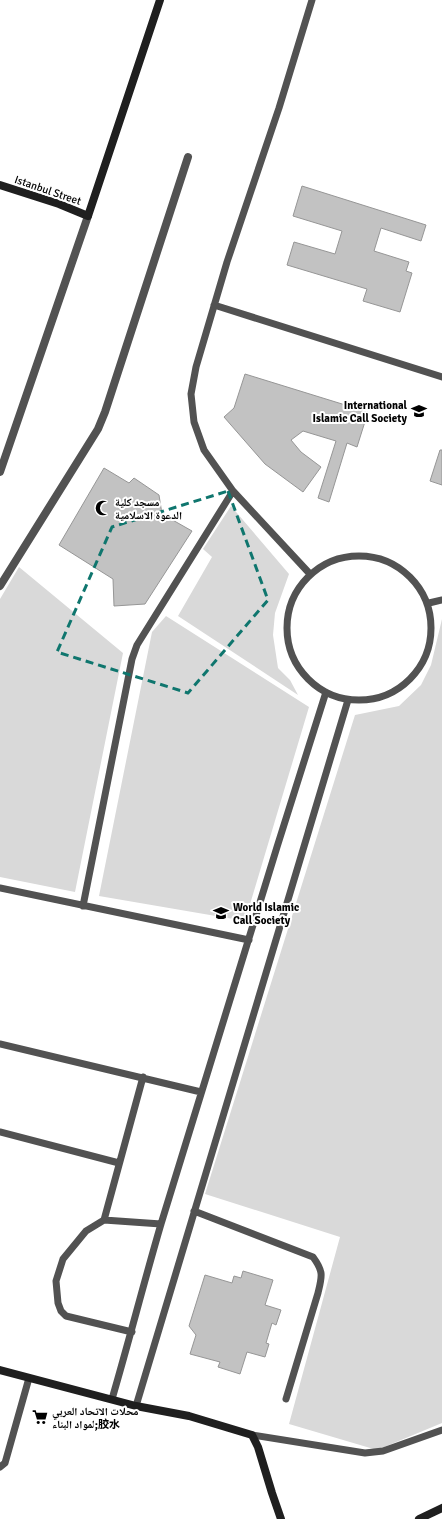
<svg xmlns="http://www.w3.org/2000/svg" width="442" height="1519" font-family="Signika,'Noto Naskh Arabic','Noto Sans SC',sans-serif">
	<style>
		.green { fill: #d9d9d9 }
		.building { fill: #c2c2c2; stroke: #969696 }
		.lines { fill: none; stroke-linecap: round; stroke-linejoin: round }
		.lane { stroke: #525252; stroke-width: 7 }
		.street { stroke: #525252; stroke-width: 8 }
		.secondary { stroke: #1f1f1f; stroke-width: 8 }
		.marked { fill: none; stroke: #0f766e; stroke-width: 3; stroke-dasharray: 8 5; stroke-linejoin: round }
		.labels { text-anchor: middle; stroke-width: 4; stroke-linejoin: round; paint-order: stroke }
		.street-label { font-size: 11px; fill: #000; stroke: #fff }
		.poi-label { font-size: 11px; font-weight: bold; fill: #000; stroke: #fff; text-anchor: start }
	</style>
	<rect width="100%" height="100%" fill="#fff"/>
	<path class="green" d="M 231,506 L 289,574 L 275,613 L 273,635 L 278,668 L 290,680 L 298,695 L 178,616 L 212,557 L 203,549 Z
		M 19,567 L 123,653 L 75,892 L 0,877 L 0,599 Z
		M 166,616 L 309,707 L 245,921 L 99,896 L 152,632 Z
		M 442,619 L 442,1423 L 377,1450 L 289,1424 L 340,1237 L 205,1194 L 355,715 L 399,706 L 421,685 L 431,665 Z"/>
	<path class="building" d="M 302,186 L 426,225 L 421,241 L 381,228 L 374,251 L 409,262 L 406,271 L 412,273 L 400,312 L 363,301 L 367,289 L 287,265 L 294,242 L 335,254 L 342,231 L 293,216 Z
		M 245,374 L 368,412 L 357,447 L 347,443 L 329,502 L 318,498 L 336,441 L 303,431 L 291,440 L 301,452 L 321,467 L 303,492 L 265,464 L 224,417 L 234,408 Z
		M 440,450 L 442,450 L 442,485 L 430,481 Z
		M 104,468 L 129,483 L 134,478 L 159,495 L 162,514 L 192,531 L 145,604 L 114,606 L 113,579 L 59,545 Z
		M 243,1271 L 273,1280 L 265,1305 L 281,1310 L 276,1325 L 272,1323 L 266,1343 L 269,1344 L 265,1357 L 247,1352 L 240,1374 L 218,1367 L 220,1362 L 190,1354 L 196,1335 L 189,1326 L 205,1275 L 232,1283 L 234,1276 L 241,1278 Z"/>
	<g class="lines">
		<path class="lane" d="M 214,305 L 442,377
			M 233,491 L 204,450 L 194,422 L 191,394 L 196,367 L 227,262 L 279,108 L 312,0
			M287 628a72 72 0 1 1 144 0a72 72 0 1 1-144 0Z
			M 429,603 L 442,600
			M 0,888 L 249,940
			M 83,906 L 132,659 L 137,645 L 233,491 L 310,574
			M 0,1044 L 201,1092
			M 0,1132 L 119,1163
			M 194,1211 L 313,1257 C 324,1272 322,1276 318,1293 L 286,1399
			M 104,1220 L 143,1077
			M 132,1332 L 66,1316 L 61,1311 L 58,1303 L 56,1281 L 63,1259 L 86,1231 L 104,1220 L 161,1224
			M 112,1399 C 129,1341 144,1282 161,1224 L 277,847 L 326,692
			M 136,1406 L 348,700
			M 252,1435 L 365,1453 L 383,1451 L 442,1430
			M 0,1467 L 5,1463 L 29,1378"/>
		<path class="street" d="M 0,472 L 88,216
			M 0,586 L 98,429 L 105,412 L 188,157"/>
		<path class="secondary" d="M 0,185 L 59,204 L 88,216 L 160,0
			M 0,1370 L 136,1406 L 189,1416 L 252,1435 L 258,1447 L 272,1493 L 281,1519
			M 419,1519 L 442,1508"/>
	</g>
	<path class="marked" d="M 228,491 L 268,600 L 188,693 L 57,652 L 112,527 Z"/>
	<defs>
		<symbol id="university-bare" viewBox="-9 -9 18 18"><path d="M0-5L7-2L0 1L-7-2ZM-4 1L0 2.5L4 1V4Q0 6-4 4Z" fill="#000" stroke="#fff" stroke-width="2.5" paint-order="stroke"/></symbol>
		<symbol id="mosque-bare" viewBox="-9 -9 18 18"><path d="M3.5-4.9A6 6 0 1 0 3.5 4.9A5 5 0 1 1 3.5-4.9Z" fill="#000" stroke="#fff" stroke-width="2.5" paint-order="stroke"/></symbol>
		<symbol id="supermarket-bare" viewBox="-9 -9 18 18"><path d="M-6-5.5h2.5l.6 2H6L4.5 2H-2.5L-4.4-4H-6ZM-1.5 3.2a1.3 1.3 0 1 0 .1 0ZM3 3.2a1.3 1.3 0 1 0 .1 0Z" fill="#000" stroke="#fff" stroke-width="2.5" paint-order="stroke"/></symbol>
	</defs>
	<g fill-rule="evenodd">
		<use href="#university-bare" x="408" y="400" width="22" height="22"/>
		<use href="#mosque-bare" x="92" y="497" width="22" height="22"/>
		<use href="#university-bare" x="210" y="902" width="22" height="22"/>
		<use href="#supermarket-bare" x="29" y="1406" width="22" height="22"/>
	</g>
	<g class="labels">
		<g class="street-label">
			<text transform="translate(48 190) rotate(19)" y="4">Istanbul Street</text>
		</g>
		<g class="poi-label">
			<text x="407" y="409" text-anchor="end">International<tspan x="407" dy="13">Islamic Call Society</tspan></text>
			<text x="115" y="506">مسجد كلية<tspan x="115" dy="13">الدعوة الاسلامية</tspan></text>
			<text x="233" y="911">World Islamic<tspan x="233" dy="13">Call Society</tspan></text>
			<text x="52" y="1415">محلات الاتحاد العربي<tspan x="52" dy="13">لمواد البناء;胶水</tspan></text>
		</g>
	</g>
</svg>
